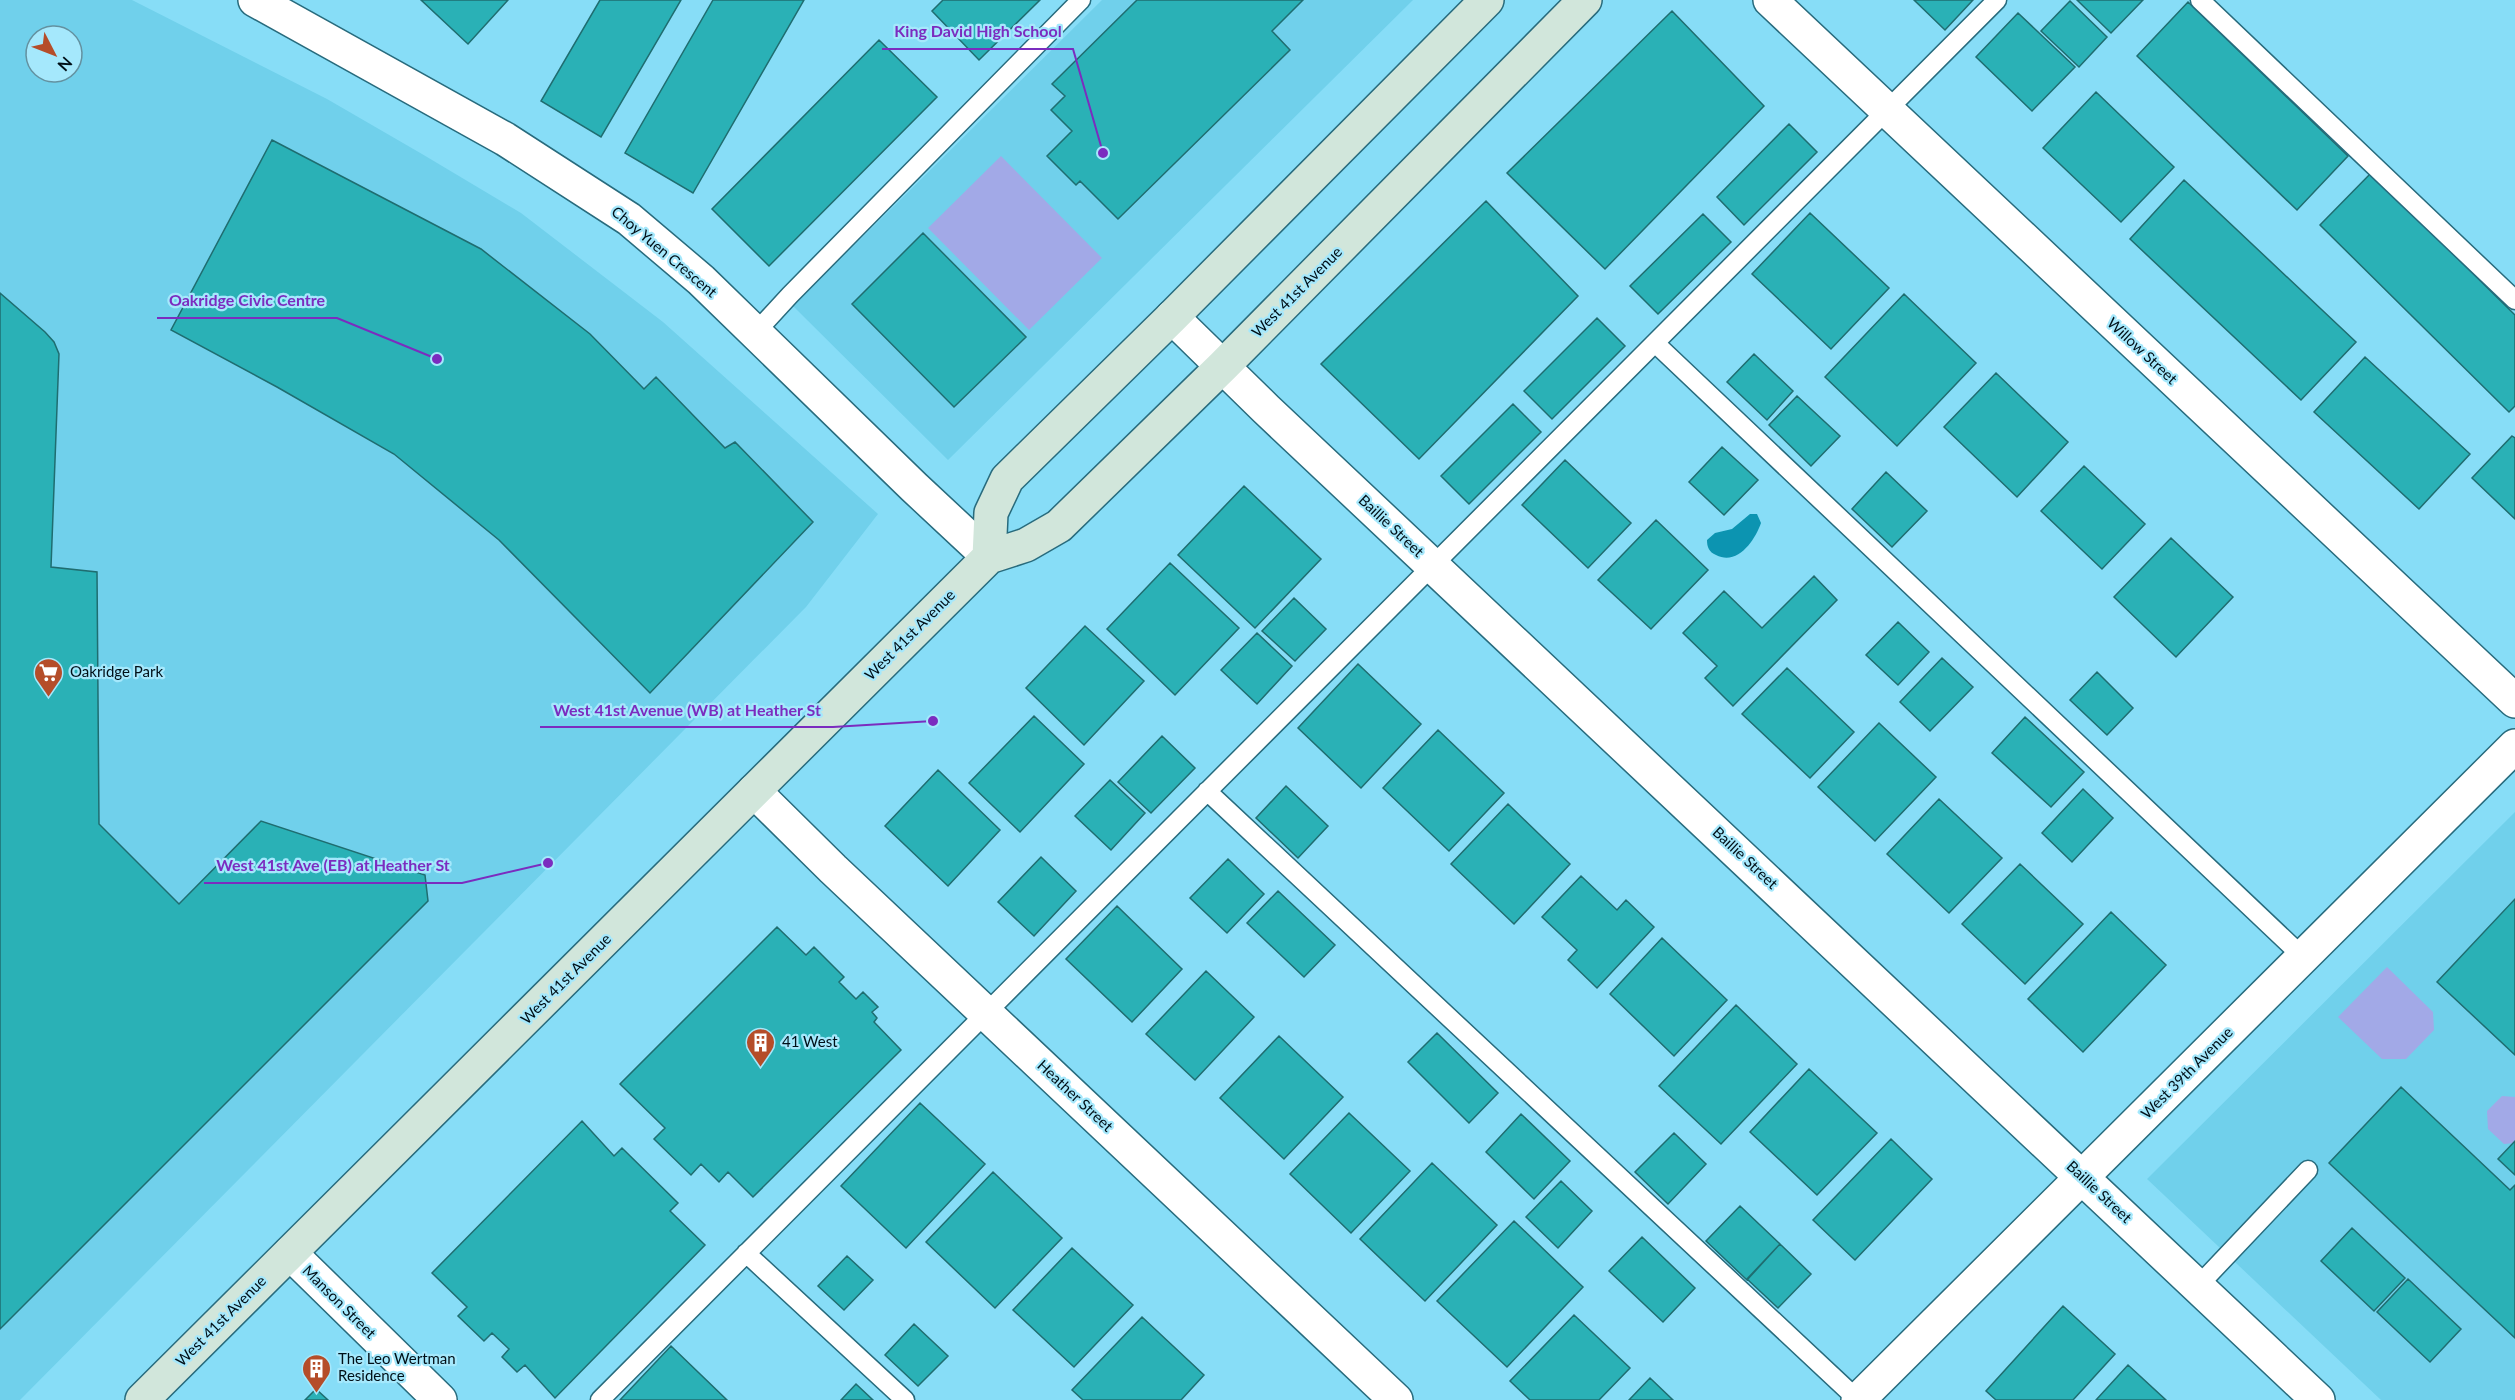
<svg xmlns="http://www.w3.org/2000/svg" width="2515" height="1400" font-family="Lato,sans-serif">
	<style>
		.built { fill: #70d0eb; fill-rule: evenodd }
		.green { fill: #a2a9e7 }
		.water { fill: #0c94b1 }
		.building { fill: #2ab1b6; stroke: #1f6d70; stroke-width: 1.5 }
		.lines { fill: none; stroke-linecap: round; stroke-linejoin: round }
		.lane-casing { stroke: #286b7d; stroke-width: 21 }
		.street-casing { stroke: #286b7d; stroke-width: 36 }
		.secondary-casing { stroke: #286b7d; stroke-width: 36 }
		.lane { stroke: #fff; stroke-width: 18 }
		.street { stroke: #fff; stroke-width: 33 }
		.secondary { stroke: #d1e6db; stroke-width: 33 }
		.labels { text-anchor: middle; stroke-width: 4.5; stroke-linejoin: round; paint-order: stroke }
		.street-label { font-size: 15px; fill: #000f17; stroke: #a5e8fc }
		.poi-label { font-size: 15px; fill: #000f17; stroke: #a5e8fc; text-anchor: start }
		.leader { fill: none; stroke: #7b2cbf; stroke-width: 2 }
		.callout-dot { fill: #7b2cbf; stroke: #a5e8fc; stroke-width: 2 }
		.callout-label { font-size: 16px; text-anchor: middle; font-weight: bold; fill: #7b2cbf; stroke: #a5e8fc; stroke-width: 4.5; stroke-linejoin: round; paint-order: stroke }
	</style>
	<rect width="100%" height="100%" fill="#87ddf7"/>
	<path class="built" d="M 0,0 L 132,0 L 327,99 L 422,154 L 521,213 L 663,322 L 878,514 L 806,607 L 20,1400 L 0,1400 ZM 36,36 L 72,36 L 72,72 L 36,72 Z
		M 1102,0 L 1413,0 L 948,460 L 793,306 Z
		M 2515,812 L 2515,1400 L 2381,1400 L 2147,1179 Z"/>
	<path class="green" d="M 1001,156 L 1102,258 L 1029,330 L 928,228 Z
		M 2387,967 L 2433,1012 L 2434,1030 L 2406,1059 L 2382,1059 L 2338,1017 Z
		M 2502,1096 L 2515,1097 L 2515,1143 L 2504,1144 L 2488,1129 L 2487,1111 Z"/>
	<path class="water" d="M 1750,514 L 1757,514 L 1761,523 C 1755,540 1738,566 1716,555 C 1709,552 1707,547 1707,540 L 1715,533 L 1732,529 Z"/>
	<path class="building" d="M 421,0 L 508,0 L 468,44 Z
		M 600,0 L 681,0 L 601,137 L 541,101 Z
		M 713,0 L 804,0 L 693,193 L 625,153 Z
		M 943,0 L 1040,0 L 979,60 L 932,11 Z
		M 1137,0 L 1303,0 L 1272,31 L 1290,50 L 1118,219 L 1080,181 L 1076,185 L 1047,156 L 1072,131 L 1051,110 L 1065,96 L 1052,84 Z
		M 1914,0 L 1973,0 L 1945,30 Z
		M 2077,0 L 2143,0 L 2111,33 Z
		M 2070,1 L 2107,37 L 2079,67 L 2041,31 Z
		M 2188,2 L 2348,156 L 2297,210 L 2137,56 Z
		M 1672,11 L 1764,106 L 1605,269 L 1507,173 Z
		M 2018,13 L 2075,67 L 2032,111 L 1976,57 Z
		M 879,40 L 937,97 L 769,266 L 712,209 Z
		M 2096,92 L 2174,167 L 2121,222 L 2043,148 Z
		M 1789,124 L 1817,152 L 1744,225 L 1717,197 Z
		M 272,140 L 481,249 L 590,334 L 644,389 L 656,377 L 725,448 L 735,442 L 813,522 L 650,693 L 499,540 L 394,454 L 277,387 L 171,330 Z
		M 2371,173 L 2515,315 L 2515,406 L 2509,412 L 2320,225 Z
		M 2184,180 L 2356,342 L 2301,400 L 2130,239 Z
		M 1486,201 L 1578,296 L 1419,459 L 1321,364 Z
		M 1810,213 L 1889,288 L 1831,349 L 1752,274 Z
		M 1703,214 L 1731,242 L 1658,314 L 1630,286 Z
		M 923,233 L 1026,337 L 954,407 L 852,304 Z
		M 0,293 L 45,332 L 54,342 L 59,354 L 51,567 L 97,572 L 99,824 L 179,904 L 261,821 L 425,875 L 428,901 L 0,1329 Z
		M 1904,294 L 1976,363 L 1897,446 L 1825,377 Z
		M 1597,318 L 1625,346 L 1552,419 L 1524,391 Z
		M 1754,354 L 1793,391 L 1767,420 L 1727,382 Z
		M 2365,357 L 2470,454 L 2419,509 L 2314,412 Z
		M 1996,373 L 2068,442 L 2017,497 L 1944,427 Z
		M 1797,396 L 1840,436 L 1811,466 L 1769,425 Z
		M 1513,404 L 1541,432 L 1469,504 L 1441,476 Z
		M 2512,436 L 2515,438 L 2515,519 L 2472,478 Z
		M 1722,447 L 1758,480 L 1724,515 L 1689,482 Z
		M 1565,460 L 1631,523 L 1588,568 L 1522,505 Z
		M 2084,466 L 2145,524 L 2102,569 L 2041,511 Z
		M 1886,472 L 1927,511 L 1892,547 L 1852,509 Z
		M 1244,486 L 1321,559 L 1255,628 L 1178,555 Z
		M 1656,520 L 1708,570 L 1651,629 L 1598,580 Z
		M 2171,538 L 2233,597 L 2176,657 L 2114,597 Z
		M 1170,563 L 1239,628 L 1175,695 L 1107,629 Z
		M 1814,576 L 1837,600 L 1733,706 L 1705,678 L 1717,666 L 1683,633 L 1724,591 L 1762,628 Z
		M 1294,598 L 1326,629 L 1295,661 L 1262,631 Z
		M 1898,622 L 1929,652 L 1898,685 L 1866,655 Z
		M 1085,626 L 1144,681 L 1084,745 L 1026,688 Z
		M 1257,633 L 1292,666 L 1257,704 L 1221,670 Z
		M 1942,658 L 1973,687 L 1930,731 L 1900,702 Z
		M 1358,664 L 1421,724 L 1361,788 L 1298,728 Z
		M 1787,668 L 1854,732 L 1810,778 L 1742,714 Z
		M 2097,672 L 2133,708 L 2107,735 L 2070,700 Z
		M 1034,716 L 1084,764 L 1020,832 L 969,783 Z
		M 2025,717 L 2084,772 L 2051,807 L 1992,753 Z
		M 1879,723 L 1936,777 L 1875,841 L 1818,787 Z
		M 1438,730 L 1504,793 L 1449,851 L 1383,788 Z
		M 1162,736 L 1195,768 L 1151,813 L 1118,782 Z
		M 938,770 L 1000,830 L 948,886 L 885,826 Z
		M 1110,780 L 1145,813 L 1111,850 L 1075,816 Z
		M 1286,786 L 1328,826 L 1298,858 L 1256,818 Z
		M 2083,789 L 2113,818 L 2072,862 L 2042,833 Z
		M 1939,799 L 2002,858 L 1949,913 L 1887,854 Z
		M 1508,804 L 1570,864 L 1514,924 L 1451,864 Z
		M 1041,857 L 1076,891 L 1034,936 L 998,902 Z
		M 1228,859 L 1264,894 L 1227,933 L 1190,898 Z
		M 2020,864 L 2083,924 L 2025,984 L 1962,924 Z
		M 1581,876 L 1617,910 L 1626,900 L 1654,927 L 1597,988 L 1568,960 L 1577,950 L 1542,917 Z
		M 1278,891 L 1335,945 L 1304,977 L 1247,923 Z
		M 2515,899 L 2515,1055 L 2437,982 Z
		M 1117,906 L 1182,969 L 1132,1022 L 1066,959 Z
		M 2111,912 L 2166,965 L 2083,1052 L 2028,999 Z
		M 777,927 L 806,955 L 814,947 L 844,977 L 839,982 L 856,999 L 863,992 L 878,1007 L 872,1012 L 877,1018 L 874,1022 L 901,1050 L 753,1197 L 728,1172 L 719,1182 L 701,1164 L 691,1175 L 654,1139 L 665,1128 L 620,1084 Z
		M 1662,938 L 1727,1000 L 1674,1056 L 1610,994 Z
		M 1206,971 L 1254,1017 L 1195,1080 L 1146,1034 Z
		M 1736,1005 L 1797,1064 L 1721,1144 L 1659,1086 Z
		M 1437,1033 L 1498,1093 L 1469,1123 L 1408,1062 Z
		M 1279,1036 L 1343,1097 L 1284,1159 L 1220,1098 Z
		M 1809,1069 L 1877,1133 L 1817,1195 L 1750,1132 Z
		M 2401,1087 L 2510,1190 L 2515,1185 L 2515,1338 L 2329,1163 Z
		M 920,1103 L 985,1164 L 906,1248 L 841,1186 Z
		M 1349,1113 L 1410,1171 L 1351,1233 L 1290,1174 Z
		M 1521,1114 L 1570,1161 L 1534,1199 L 1486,1152 Z
		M 582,1121 L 614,1156 L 622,1148 L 678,1203 L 670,1211 L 705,1245 L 555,1398 L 525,1365 L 517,1372 L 502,1357 L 509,1349 L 492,1333 L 484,1341 L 458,1316 L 467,1307 L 432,1273 Z
		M 1674,1133 L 1706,1164 L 1668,1204 L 1635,1172 Z
		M 1891,1139 L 1932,1179 L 1855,1260 L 1813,1220 Z
		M 2515,1141 L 2515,1175 L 2498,1159 Z
		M 1432,1163 L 1497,1225 L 1425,1301 L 1360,1239 Z
		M 993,1172 L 1062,1238 L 995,1308 L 926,1242 Z
		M 1561,1181 L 1592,1211 L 1558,1248 L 1526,1217 Z
		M 1740,1206 L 1780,1244 L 1747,1280 L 1706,1241 Z
		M 1514,1221 L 1583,1287 L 1507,1367 L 1437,1301 Z
		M 2352,1228 L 2405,1278 L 2374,1311 L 2321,1261 Z
		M 1642,1237 L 1695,1288 L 1663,1322 L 1609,1271 Z
		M 1780,1244 L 1811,1274 L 1778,1308 L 1747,1279 Z
		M 1072,1248 L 1133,1305 L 1074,1367 L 1013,1310 Z
		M 847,1256 L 873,1280 L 844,1310 L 818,1286 Z
		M 2408,1279 L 2461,1329 L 2430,1362 L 2377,1312 Z
		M 2063,1306 L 2115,1354 L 2073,1400 L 1996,1400 L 1986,1391 Z
		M 1574,1315 L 1630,1368 L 1599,1400 L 1530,1400 L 1510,1381 Z
		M 1142,1317 L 1204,1375 L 1181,1400 L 1083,1400 L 1072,1390 Z
		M 914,1324 L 948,1356 L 918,1386 L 885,1355 Z
		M 671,1346 L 727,1400 L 620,1400 Z
		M 2128,1365 L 2166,1400 L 2096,1400 Z
		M 1650,1378 L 1673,1400 L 1629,1400 Z
		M 856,1384 L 873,1400 L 841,1400 Z
		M 316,1389 L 328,1400 L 305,1400 Z"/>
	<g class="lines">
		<defs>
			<path id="lane" d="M 2200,0 L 2515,300
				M 756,332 L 790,295 L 1081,0
				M 1655,343 L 2303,957
				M 1207,791 L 1858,1400
				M 746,1253 L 905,1400
				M 2198,1286 L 2308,1170
				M 600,1400 L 1997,0"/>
			<path id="street" d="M 255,0 L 505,139 L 629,219 L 701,280 L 914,487 L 989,557
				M 1770,0 L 2515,701
				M 1172,317 L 1266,409 L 2318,1400
				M 754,791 L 833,869 L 1396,1400
				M 290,1253 L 440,1400
				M 1858,1400 L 2515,746"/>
			<path id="secondary" d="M 989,557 L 991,513 L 1007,479 L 1172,317 L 1487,0
				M 142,1400 L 989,557 L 1026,545 L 1059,526 L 1223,366 L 1585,0"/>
		</defs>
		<use href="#lane" class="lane-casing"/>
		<use href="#street" class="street-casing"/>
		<use href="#secondary" class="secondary-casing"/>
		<use href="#lane" class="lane"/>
		<use href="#street" class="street"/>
		<use href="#secondary" class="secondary"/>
	</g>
	<defs>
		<symbol id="supermarket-pin" viewBox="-11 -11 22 30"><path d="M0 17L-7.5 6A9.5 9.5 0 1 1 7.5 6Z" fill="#b54d29" stroke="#a5e8fc"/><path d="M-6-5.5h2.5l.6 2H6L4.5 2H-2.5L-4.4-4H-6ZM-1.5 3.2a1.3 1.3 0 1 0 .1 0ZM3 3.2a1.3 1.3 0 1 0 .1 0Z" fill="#fff"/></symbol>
		<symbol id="building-pin" viewBox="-11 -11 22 30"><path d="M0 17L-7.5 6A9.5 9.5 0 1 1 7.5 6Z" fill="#b54d29" stroke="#a5e8fc"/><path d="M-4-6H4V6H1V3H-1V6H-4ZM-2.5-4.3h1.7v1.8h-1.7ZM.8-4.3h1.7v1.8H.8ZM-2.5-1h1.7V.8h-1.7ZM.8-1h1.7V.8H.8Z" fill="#fff"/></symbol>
	</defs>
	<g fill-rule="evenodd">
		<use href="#supermarket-pin" x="32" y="656" width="33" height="45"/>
		<use href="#building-pin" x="744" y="1026" width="33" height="45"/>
		<use href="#building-pin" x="300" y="1352" width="33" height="45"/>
	</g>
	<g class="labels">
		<g class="street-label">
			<text transform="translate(664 252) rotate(40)" y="5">Choy Yuen Crescent</text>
			<text transform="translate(1297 292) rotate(-45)" y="5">West 41st Avenue</text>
			<text transform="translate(2142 351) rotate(43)" y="5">Willow Street</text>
			<text transform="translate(1391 526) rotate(43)" y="5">Baillie Street</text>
			<text transform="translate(910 635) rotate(-45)" y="5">West 41st Avenue</text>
			<text transform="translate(1745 858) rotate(43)" y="5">Baillie Street</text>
			<text transform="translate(566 979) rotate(-45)" y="5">West 41st Avenue</text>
			<text transform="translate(2187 1073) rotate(-45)" y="5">West 39th Avenue</text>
			<text transform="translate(1075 1096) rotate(43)" y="5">Heather Street</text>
			<text transform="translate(2099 1192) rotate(43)" y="5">Baillie Street</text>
			<text transform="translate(339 1302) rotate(45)" y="5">Manson Street</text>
			<text transform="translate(221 1321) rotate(-45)" y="5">West 41st Avenue</text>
		</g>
		<g class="poi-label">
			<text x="70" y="677">Oakridge Park</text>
			<text x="782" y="1047">41 West</text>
			<text x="338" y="1364">The Leo Wertman<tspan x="338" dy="17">Residence</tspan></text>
		</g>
	</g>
	<path class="leader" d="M1103 153L1073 49H882M437 359L337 318H157M933 721L833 727H540M548 863L462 883H204"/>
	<g class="callout-dot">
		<circle cx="1103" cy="153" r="6"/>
		<circle cx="437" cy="359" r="6"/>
		<circle cx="933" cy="721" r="6"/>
		<circle cx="548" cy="863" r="6"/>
	</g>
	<g class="callout-label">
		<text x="978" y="37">King David High School</text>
		<text x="247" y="306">Oakridge Civic Centre</text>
		<text x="687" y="716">West 41st Avenue (WB) at Heather St</text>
		<text x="333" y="871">West 41st Ave (EB) at Heather St</text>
	</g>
	<g transform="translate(54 54) rotate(132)"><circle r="28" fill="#a5e8fc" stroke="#6391a0" stroke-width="1.5"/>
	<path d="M0-4.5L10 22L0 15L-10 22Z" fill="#b54d29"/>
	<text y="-9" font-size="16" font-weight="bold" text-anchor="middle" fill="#000f17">N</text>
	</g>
</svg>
